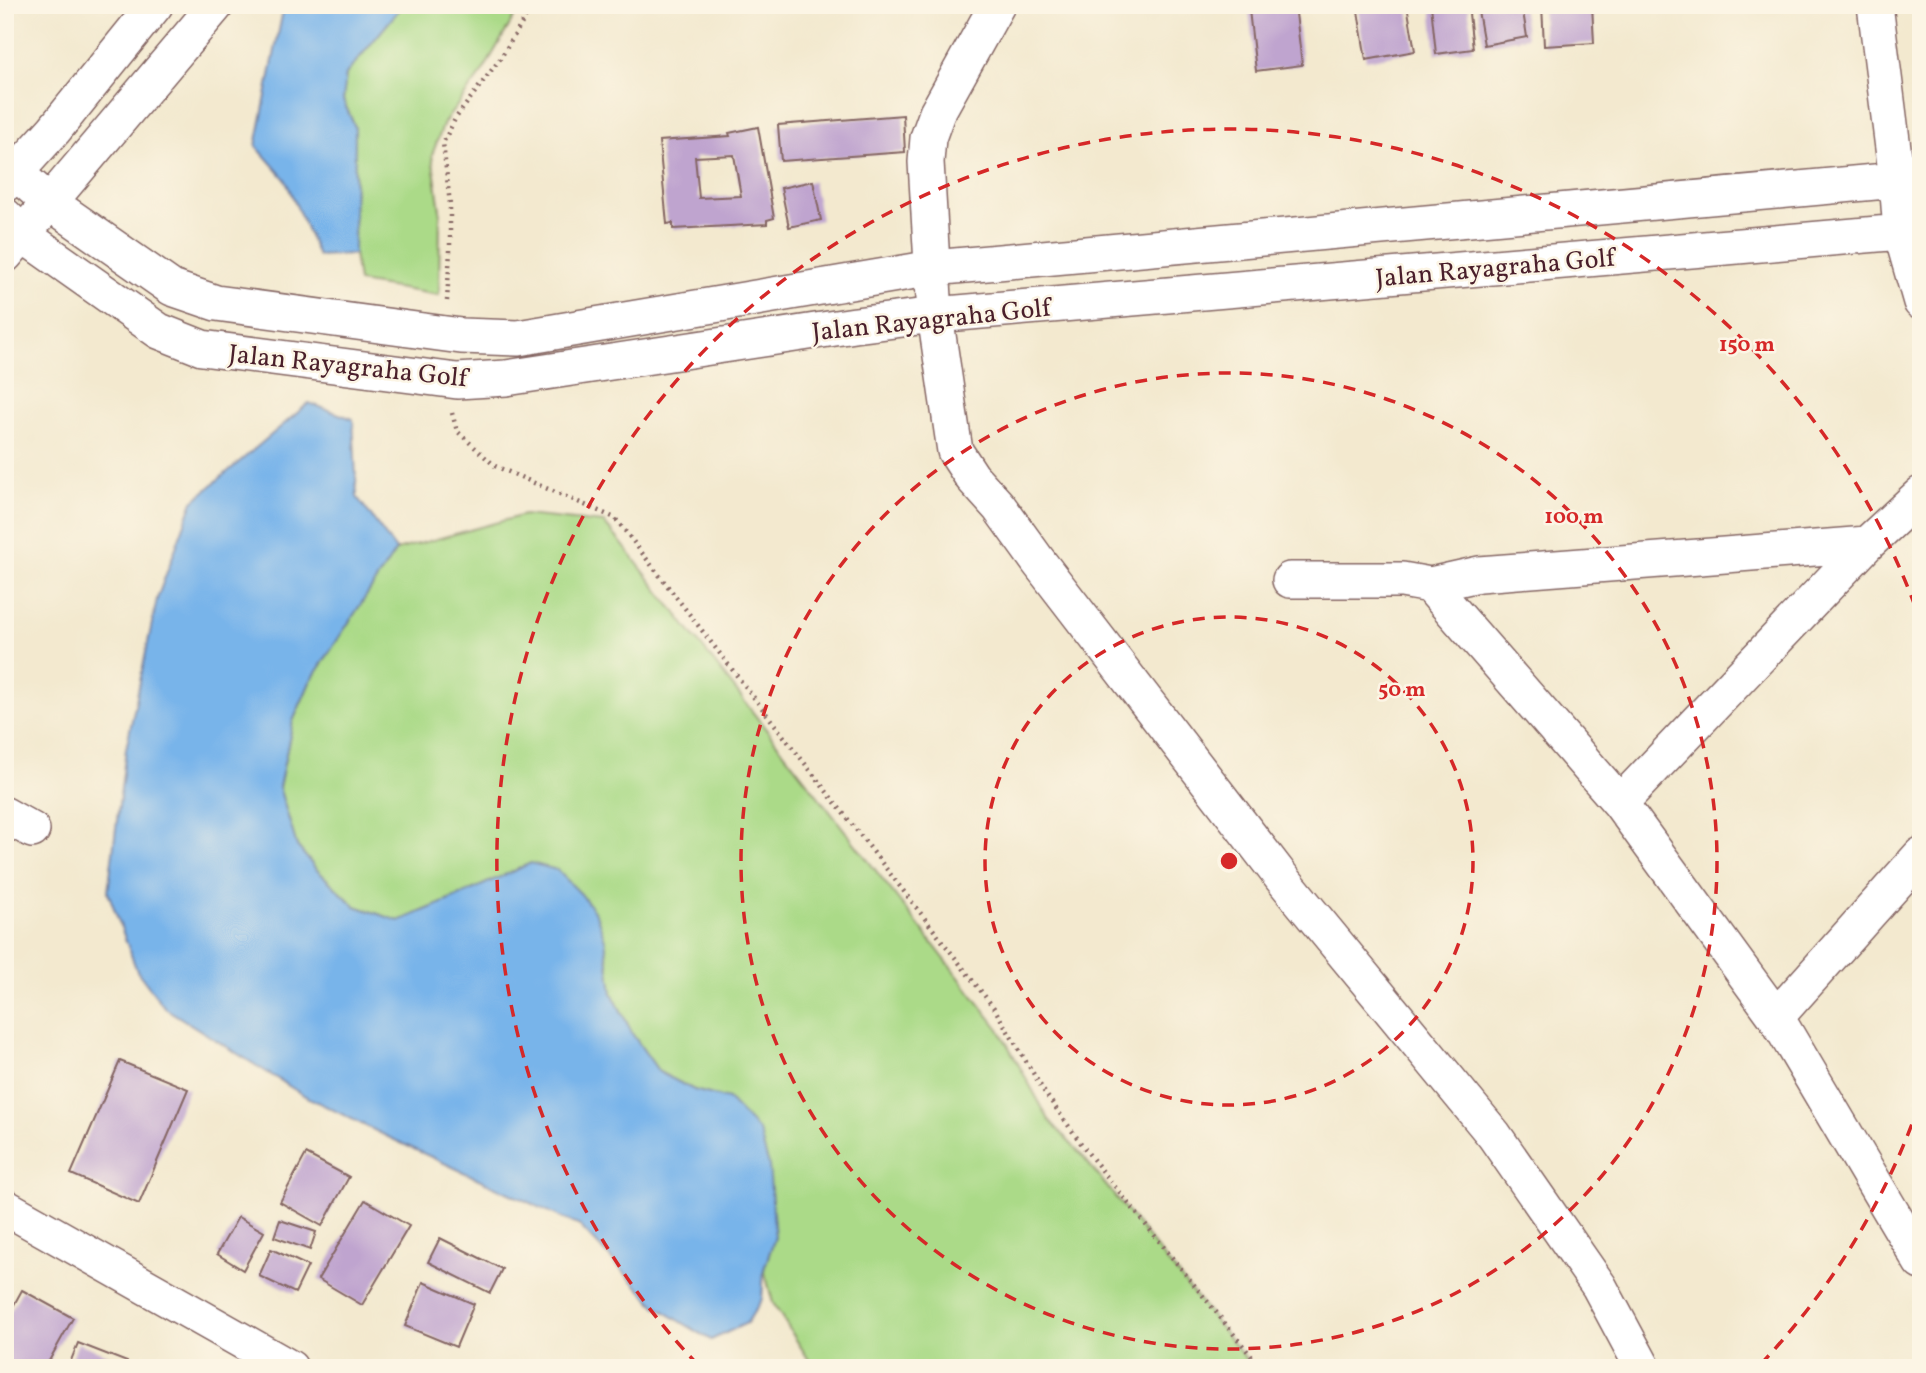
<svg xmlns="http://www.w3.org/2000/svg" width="1926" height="1373" font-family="Vollkorn,serif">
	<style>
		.green { fill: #abda88; stroke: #7a7c5a; stroke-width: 2 }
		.water { fill: #78b4ea; stroke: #616a8a; stroke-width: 2 }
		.building { fill: #bfa4cf; fill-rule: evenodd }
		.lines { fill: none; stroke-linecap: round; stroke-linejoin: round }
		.minor-casing { stroke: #856664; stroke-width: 38 }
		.path { stroke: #856664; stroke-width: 4.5; stroke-dasharray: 2 5; stroke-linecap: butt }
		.minor { stroke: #fff; stroke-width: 35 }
		.ring { fill: none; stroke: #d62828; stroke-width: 3.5; stroke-dasharray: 12 9 }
		.labels { text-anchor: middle; stroke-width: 5; stroke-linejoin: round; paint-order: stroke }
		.street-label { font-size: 26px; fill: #4a1f2b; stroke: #fcf5e5 }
		.centre { fill: #d62828; stroke: #fcf5e5; stroke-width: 3.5 }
		.ring-label { font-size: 21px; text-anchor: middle; font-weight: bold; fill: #d62828; stroke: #fcf5e5; stroke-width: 5; stroke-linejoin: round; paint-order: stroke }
	</style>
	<rect width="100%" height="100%" fill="#fcf5e5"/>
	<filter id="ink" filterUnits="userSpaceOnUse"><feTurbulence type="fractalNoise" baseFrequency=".0143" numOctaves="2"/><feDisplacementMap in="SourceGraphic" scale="14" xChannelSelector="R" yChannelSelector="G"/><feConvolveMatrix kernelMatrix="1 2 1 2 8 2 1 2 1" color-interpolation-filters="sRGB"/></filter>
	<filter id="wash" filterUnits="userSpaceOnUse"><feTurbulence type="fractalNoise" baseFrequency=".00686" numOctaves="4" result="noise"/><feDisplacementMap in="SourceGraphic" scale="28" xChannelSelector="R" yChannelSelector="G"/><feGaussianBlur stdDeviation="1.57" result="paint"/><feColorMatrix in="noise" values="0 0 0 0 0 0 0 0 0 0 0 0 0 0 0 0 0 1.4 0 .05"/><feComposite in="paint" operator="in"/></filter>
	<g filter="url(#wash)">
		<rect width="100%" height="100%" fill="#f3e9cf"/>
		<path class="green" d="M 403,5 L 521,5 L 483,71 L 444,123 L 432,155 L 440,210 L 439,295 L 358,282 L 354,254 L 355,127 L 343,100 L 346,74 Z
			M 524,515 L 604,523 L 619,540 L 999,1029 L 1049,1120 L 1084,1158 L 1253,1368 L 814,1368 L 773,1303 L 764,1269 L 775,1237 L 728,1099 L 694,1090 L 659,1072 L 633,1035 L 612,993 L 605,940 L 531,863 L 452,899 L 399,921 L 355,906 L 315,868 L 297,846 L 279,787 L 293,721 L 310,682 L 396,550 Z"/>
		<path class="water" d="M 284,5 L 403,5 L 346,74 L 343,100 L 355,127 L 354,254 L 318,256 L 285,179 L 256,146 Z
			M 309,403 L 353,419 L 357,497 L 396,550 L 310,682 L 293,721 L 279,787 L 297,846 L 315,868 L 355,906 L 399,921 L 452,899 L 531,863 L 557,870 L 581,894 L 596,914 L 605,940 L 612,993 L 633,1035 L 659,1072 L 694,1090 L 728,1099 L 759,1131 L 769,1166 L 775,1237 L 764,1269 L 762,1299 L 747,1323 L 711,1340 L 657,1307 L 580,1226 L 388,1137 L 303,1095 L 165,1008 L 137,971 L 108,892 L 126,749 L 157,599 L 193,501 Z"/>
		<g id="blocks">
			<path class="building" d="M 1295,5 L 1302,65 L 1256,71 L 1249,10 Z
				M 1357,5 L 1407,5 L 1415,51 L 1366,60 Z
				M 1431,5 L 1468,5 L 1473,49 L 1436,54 Z
				M 1477,5 L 1522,5 L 1527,37 L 1484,45 Z
				M 1542,5 L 1592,5 L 1594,43 L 1544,46 Z
				M 1718,5 L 1746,5 L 1747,9 L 1719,12 Z
				M 903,115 L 905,152 L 781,161 L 778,125 Z
				M 758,127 L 774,218 L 767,220 L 767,224 L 673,229 L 673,223 L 667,224 L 659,141 L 730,136 L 729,133 ZM 734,155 L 741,196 L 699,198 L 695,157 Z
				M 813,181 L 821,220 L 789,227 L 781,188 Z
				M 120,1061 L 188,1089 L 139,1204 L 71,1174 Z
				M 306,1154 L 349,1177 L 322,1226 L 280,1202 Z
				M 365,1200 L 409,1226 L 362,1305 L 318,1279 Z
				M 238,1217 L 264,1232 L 243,1270 L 217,1254 Z
				M 280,1220 L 316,1232 L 310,1250 L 274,1237 Z
				M 440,1238 L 502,1269 L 490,1293 L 428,1262 Z
				M 271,1249 L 308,1266 L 295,1293 L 259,1276 Z
				M 423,1282 L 474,1304 L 456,1347 L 405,1326 Z
				M 22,1290 L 73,1318 L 45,1368 L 5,1368 L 5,1321 Z
				M 78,1343 L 127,1362 L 124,1368 L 68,1368 Z"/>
		</g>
	</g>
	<g filter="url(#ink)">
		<use href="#blocks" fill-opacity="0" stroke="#856664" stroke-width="2"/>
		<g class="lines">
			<defs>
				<path id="minor" d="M 997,5 L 937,113 L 928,138 L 926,162 L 935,315 L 955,451 L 972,477 L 999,507 L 1038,561 L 1282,878 L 1494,1135 L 1599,1286 L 1643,1368
					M 1875,5 L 1897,180 L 1901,232 L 1921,302
					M 5,167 L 15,172 L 49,202 L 172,288 L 216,303 L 461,336 L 518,338 L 933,268 L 1897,180
					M 5,184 L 54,130 L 155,5
					M 5,216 L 23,235 L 159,331 L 202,348 L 457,381 L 506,378 L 855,325 L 935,315 L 1901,232
					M 5,255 L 216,5
					M 1290,580 L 1402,580 L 1430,585 L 1620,803 L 1776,1017 L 1921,1262
					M 1430,585 L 1479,574 L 1867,544
					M 1620,803 L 1867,544 L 1921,494
					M 5,815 L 32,830
					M 1776,1017 L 1921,855
					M 5,1207 L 290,1368"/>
			</defs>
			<use href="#minor" class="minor-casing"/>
			<path class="path" d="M 447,301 L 450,251 L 450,204 L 443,143 L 455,119 L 500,59 L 533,5
				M 452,413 L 457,431 L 495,466 L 615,518 L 994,1008 L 1045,1093 L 1088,1153 L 1261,1368"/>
			<use href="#minor" class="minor"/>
		</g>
	</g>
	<g class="ring">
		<circle cx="1229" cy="861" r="244"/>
		<circle cx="1229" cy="861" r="488"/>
		<path d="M1919 1105A732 732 0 0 1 1760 1365M698 1365A732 732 0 1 1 1919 617"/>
	</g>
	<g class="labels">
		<g class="street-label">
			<text transform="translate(1495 267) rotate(-5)" y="9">Jalan Rayagraha Golf</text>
			<text transform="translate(931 319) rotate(-6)" y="9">Jalan Rayagraha Golf</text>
			<text transform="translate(348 365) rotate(6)" y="9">Jalan Rayagraha Golf</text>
		</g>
	</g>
	<circle cx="1229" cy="861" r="10" class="centre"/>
	<g class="ring-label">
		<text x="1747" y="351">150 m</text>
		<text x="1574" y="523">100 m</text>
		<text x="1402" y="696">50 m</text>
	</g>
	<rect width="1926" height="1373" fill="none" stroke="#fcf5e5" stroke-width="28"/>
</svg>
